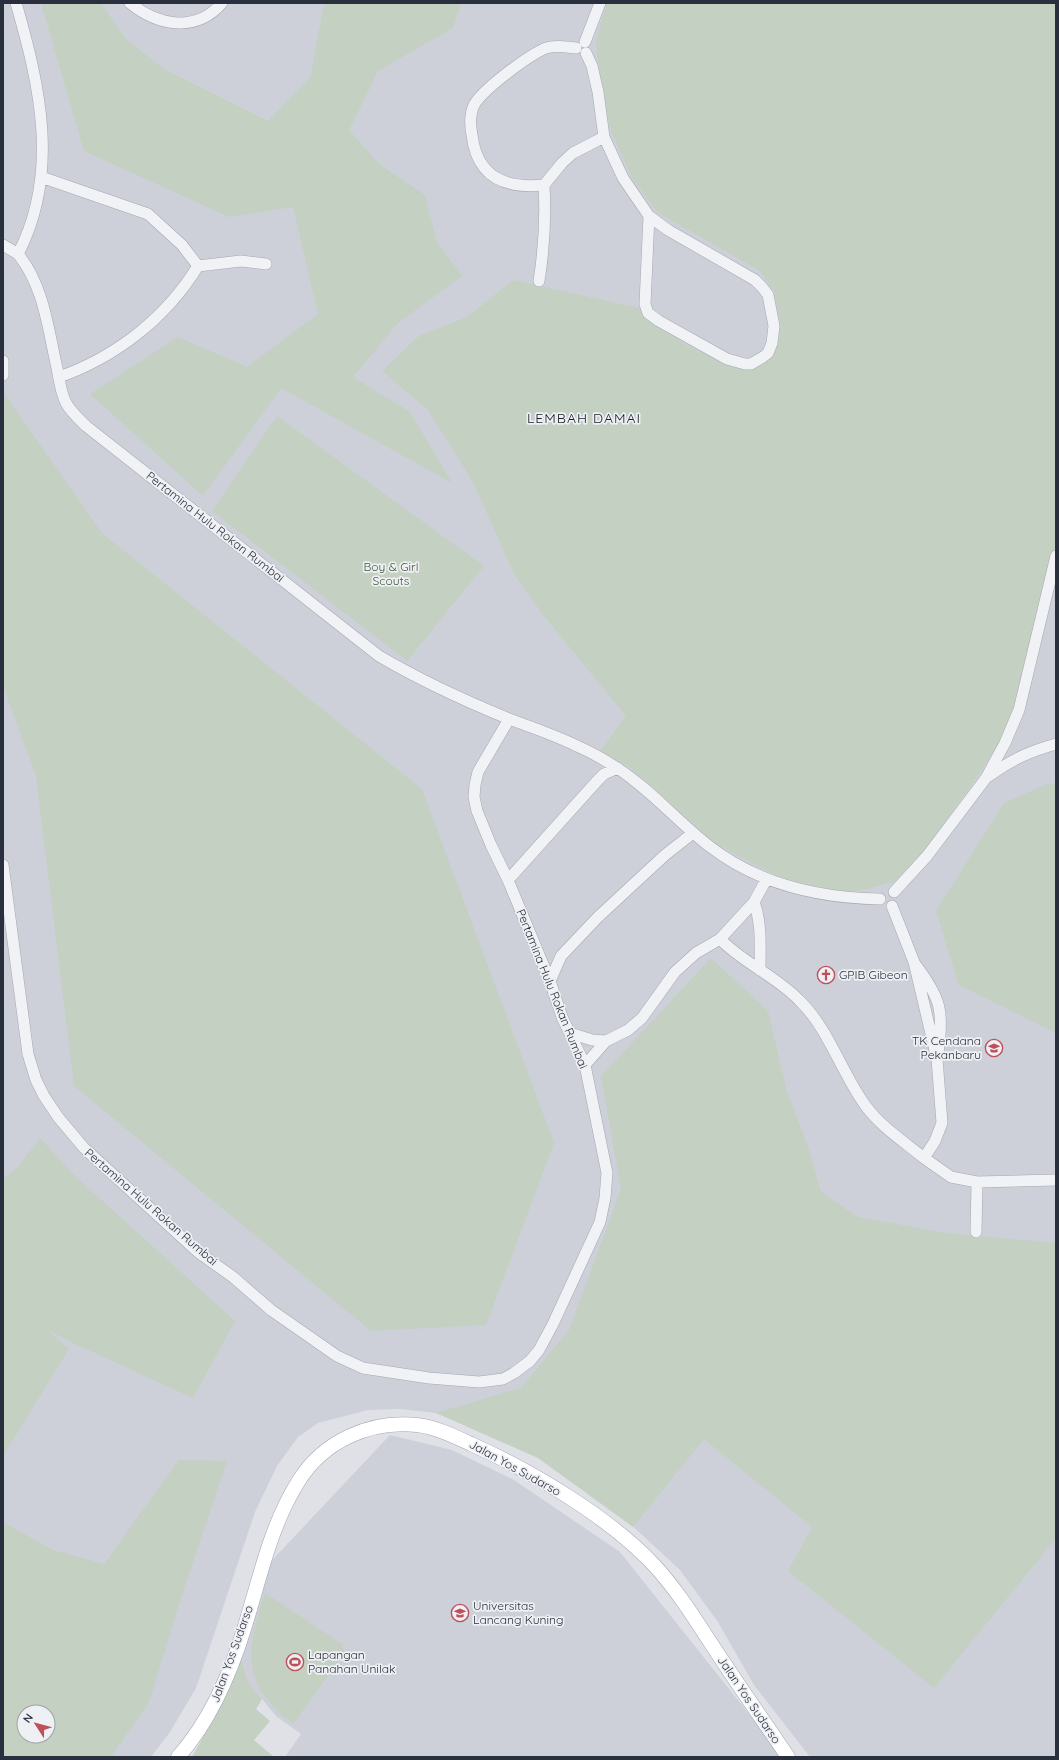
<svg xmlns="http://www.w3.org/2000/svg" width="1059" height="1760" font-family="Quicksand,sans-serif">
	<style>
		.built { fill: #cdd0d8; fill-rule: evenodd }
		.green { fill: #c4d0c1; fill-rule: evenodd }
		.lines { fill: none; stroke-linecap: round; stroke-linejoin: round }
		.minor-casing { stroke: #a5a8b0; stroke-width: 12 }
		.major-casing { stroke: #9fa5b1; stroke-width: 15 }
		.minor { stroke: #f1f2f5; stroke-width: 11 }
		.major { stroke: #fff; stroke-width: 14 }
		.labels { text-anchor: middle; stroke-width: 3.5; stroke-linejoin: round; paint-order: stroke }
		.street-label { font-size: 12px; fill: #292f3c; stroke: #eef0f4 }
		.park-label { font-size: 12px; fill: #3c5638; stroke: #eef0f4 }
		.poi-label { font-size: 12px; fill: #292f3c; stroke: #eef0f4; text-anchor: start }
		.quarter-label { font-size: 14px; letter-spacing: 1px; fill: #1b202d; stroke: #eef0f4 }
	</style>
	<rect width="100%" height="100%" fill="#dfe1e7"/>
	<path class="built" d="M 3,3 L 1056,3 L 1056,1757 L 810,1757 L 754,1685 L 718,1622 L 680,1570 L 626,1520 L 538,1458 L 506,1440 L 436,1413 L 401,1409 L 368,1410 L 318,1423 L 298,1437 L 277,1466 L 255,1512 L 196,1688 L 170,1732 L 151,1757 L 3,1757 ZM 24,1712 L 48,1712 L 48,1736 L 24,1736 Z
		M 390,1435 L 452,1450 L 514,1480 L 620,1552 L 783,1757 L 285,1757 L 301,1734 L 276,1716 L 248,1682 L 240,1654 L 260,1573 Z"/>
	<path class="green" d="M 41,3 L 101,3 L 124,37 L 164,69 L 268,121 L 310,78 L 324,3 L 461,3 L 453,28 L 378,71 L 349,130 L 380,165 L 425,195 L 436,240 L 462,276 L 398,323 L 353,377 L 410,412 L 452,483 L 281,388 L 203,496 L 90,394 L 178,337 L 247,367 L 318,314 L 293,207 L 229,217 L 84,151 Z
		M 607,3 L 1056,3 L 1056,563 L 1016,705 L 1002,738 L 981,771 L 924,852 L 894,882 L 858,891 L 816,891 L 767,871 L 713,842 L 631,768 L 600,751 L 626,716 L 544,616 L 515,576 L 473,482 L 428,410 L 382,371 L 419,336 L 467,317 L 513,280 L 639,308 L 684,344 L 710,356 L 744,367 L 771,354 L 781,326 L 774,291 L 760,271 L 657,212 L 631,176 L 611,131 L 601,91 L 596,41 Z
		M 3,392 L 102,533 L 422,789 L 554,1143 L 486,1325 L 371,1331 L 74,1086 L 36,776 L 3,686 Z
		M 277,416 L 484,566 L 407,661 L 212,511 Z
		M 1049,783 L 1056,785 L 1056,1033 L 959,985 L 936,911 L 1004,803 Z
		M 711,958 L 768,1011 L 787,1092 L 807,1144 L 821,1192 L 858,1217 L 946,1233 L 1056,1243 L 1056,1538 L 934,1688 L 788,1571 L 812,1527 L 704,1439 L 633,1527 L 538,1458 L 436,1413 L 521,1388 L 569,1330 L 621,1189 L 601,1076 Z
		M 40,1138 L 75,1176 L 235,1321 L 193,1398 L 73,1343 L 48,1330 L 69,1349 L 3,1456 L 3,1179 L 18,1167 Z
		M 179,1460 L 227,1461 L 181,1598 L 149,1702 L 111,1757 L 3,1757 L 3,1522 L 53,1550 L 104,1564 ZM 24,1712 L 48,1712 L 48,1736 L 24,1736 Z
		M 265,1593 L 342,1644 L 345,1653 L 293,1724 C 240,1683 246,1652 265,1593 Z
		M 240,1654 L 248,1682 L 262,1699 L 256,1709 L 270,1721 L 254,1740 L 274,1757 L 192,1757 L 219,1709 Z"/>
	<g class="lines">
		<defs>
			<path id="minor" d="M 130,3 C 158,26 196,33 222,3
				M 585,42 L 600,3
				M 576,48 C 566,47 556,45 546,48 C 529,55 483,89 474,105 C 470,114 470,125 472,135 C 477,177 505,189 544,185 L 562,163 L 573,153 L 604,137
				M 586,53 L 592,66 L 598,92 L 604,137 L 623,178 L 649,216 L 668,230 L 755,280 L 762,287 L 768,295 L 774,326 L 772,343 L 768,353 L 763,357 L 751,364 L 745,364 L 727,359 L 659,321 L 648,313 L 645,304 L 649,216
				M 41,177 L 148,214 L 182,245 L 198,266 C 166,318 116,357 59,377
				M 3,245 L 18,254 C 60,173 40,86 16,3
				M 18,254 C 44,286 48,329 57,368 C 59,380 61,393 66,403 C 71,412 79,419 86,426 L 379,656 C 420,680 463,700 507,718 C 530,727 555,735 577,746 C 591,752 605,760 617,768 C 650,789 678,822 709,846 C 758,884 819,898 880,899
				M 198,266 L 241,261 L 266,264
				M 539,281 C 544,249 546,218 544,185
				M 3,361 L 3,375
				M 989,776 C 1013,759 1028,752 1056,744
				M 3,865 L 28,1054 L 36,1080 L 44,1096 L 58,1117 L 84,1148 L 198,1252 L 233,1277 L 271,1310 L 337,1356 L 363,1368 L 429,1378 L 479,1382 L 503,1379 L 514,1373 L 530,1361 L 539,1350 L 553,1324 L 600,1222 L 605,1198 L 607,1173 L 585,1065 L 562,1017 L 550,981 L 508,880 L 491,845 L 477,811 L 474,797 L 475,785 L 478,772 L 509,719
				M 508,880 L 597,781 L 604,774 L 618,768
				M 894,892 L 927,856 L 986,778 L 1005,743 L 1019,710 L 1056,556
				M 754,902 C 762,924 760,946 760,970
				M 720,939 C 743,963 776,976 799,1000 C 829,1029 841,1072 865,1105 C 881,1127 903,1141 924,1158 L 935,1141 L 942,1123 L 937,1059 L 914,962 L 892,906
				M 915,964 C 941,998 944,1011 938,1053
				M 550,981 L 561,956 L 598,917 L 665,855 L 693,833
				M 570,1033 L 592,1040 L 606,1041
				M 585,1065 L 606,1041 L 628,1030 L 642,1018 L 675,972 L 696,953 L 720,939 L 754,902 L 766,880
				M 924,1158 L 951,1177 L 977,1182 L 1056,1180
				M 976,1232 L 977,1182"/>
			<path id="major" d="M 178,1757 C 211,1720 231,1672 245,1626 C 260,1577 271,1525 298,1482 C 323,1441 370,1420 417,1425 C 435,1427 454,1436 471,1444 C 530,1470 609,1517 654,1565 C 679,1592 698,1624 718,1654 C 741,1689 765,1723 788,1757"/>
		</defs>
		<use href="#minor" class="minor-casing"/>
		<use href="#major" class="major-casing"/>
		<use href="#minor" class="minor"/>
		<use href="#major" class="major"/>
	</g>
	<defs>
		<symbol id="church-ring" viewBox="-11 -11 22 22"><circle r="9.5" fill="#eef0f4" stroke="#c04f5a" stroke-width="1.5"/><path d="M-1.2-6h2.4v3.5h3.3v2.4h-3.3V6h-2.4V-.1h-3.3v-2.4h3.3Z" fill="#c04f5a"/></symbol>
		<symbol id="school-ring" viewBox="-11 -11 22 22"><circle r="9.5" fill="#eef0f4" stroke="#c04f5a" stroke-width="1.5"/><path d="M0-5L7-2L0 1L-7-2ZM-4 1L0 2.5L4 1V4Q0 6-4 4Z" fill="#c04f5a"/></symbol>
		<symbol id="university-ring" viewBox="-11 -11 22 22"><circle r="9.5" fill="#eef0f4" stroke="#c04f5a" stroke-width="1.5"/><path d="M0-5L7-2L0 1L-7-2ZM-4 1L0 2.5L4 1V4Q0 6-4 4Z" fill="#c04f5a"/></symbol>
		<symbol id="stadium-ring" viewBox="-11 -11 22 22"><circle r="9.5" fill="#eef0f4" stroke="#c04f5a" stroke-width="1.5"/><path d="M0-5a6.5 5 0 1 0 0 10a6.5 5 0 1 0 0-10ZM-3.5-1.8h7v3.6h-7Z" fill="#c04f5a"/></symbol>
	</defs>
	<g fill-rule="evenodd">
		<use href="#church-ring" x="816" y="965" width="20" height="20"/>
		<use href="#school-ring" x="984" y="1038" width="20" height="20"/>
		<use href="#university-ring" x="450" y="1603" width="20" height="20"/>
		<use href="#stadium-ring" x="285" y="1652" width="20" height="20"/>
	</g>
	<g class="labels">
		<g class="street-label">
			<text transform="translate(215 527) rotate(38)" y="4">Pertamina Hulu Rokan Rumbai</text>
			<text transform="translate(552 989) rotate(68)" y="4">Pertamina Hulu Rokan Rumbai</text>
			<text transform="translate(151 1207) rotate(41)" y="4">Pertamina Hulu Rokan Rumbai</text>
			<text transform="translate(515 1468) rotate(29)" y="4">Jalan Yos Sudarso</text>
			<text transform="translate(232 1654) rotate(-70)" y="4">Jalan Yos Sudarso</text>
			<text transform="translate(749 1700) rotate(56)" y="4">Jalan Yos Sudarso</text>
		</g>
		<g class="park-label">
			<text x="391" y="571">Boy &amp; Girl<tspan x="391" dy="14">Scouts</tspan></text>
		</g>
		<g class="poi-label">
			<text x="839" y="979">GPIB Gibeon</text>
			<text x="981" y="1045" text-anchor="end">TK Cendana<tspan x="981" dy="14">Pekanbaru</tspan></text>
			<text x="473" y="1610">Universitas<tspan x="473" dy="14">Lancang Kuning</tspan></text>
			<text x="308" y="1659">Lapangan<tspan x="308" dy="14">Panahan Unilak</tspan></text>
		</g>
		<g class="quarter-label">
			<text x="584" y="423">LEMBAH DAMAI</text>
		</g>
	</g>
	<rect width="1059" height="1760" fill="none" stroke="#292f3c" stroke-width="8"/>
	<g transform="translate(36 1724) rotate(306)"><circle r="19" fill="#eef0f4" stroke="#9fa3aa"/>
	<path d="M0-3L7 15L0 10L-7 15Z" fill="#c04f5a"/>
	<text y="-6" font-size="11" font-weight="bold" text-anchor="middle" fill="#292f3c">N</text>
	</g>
</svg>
